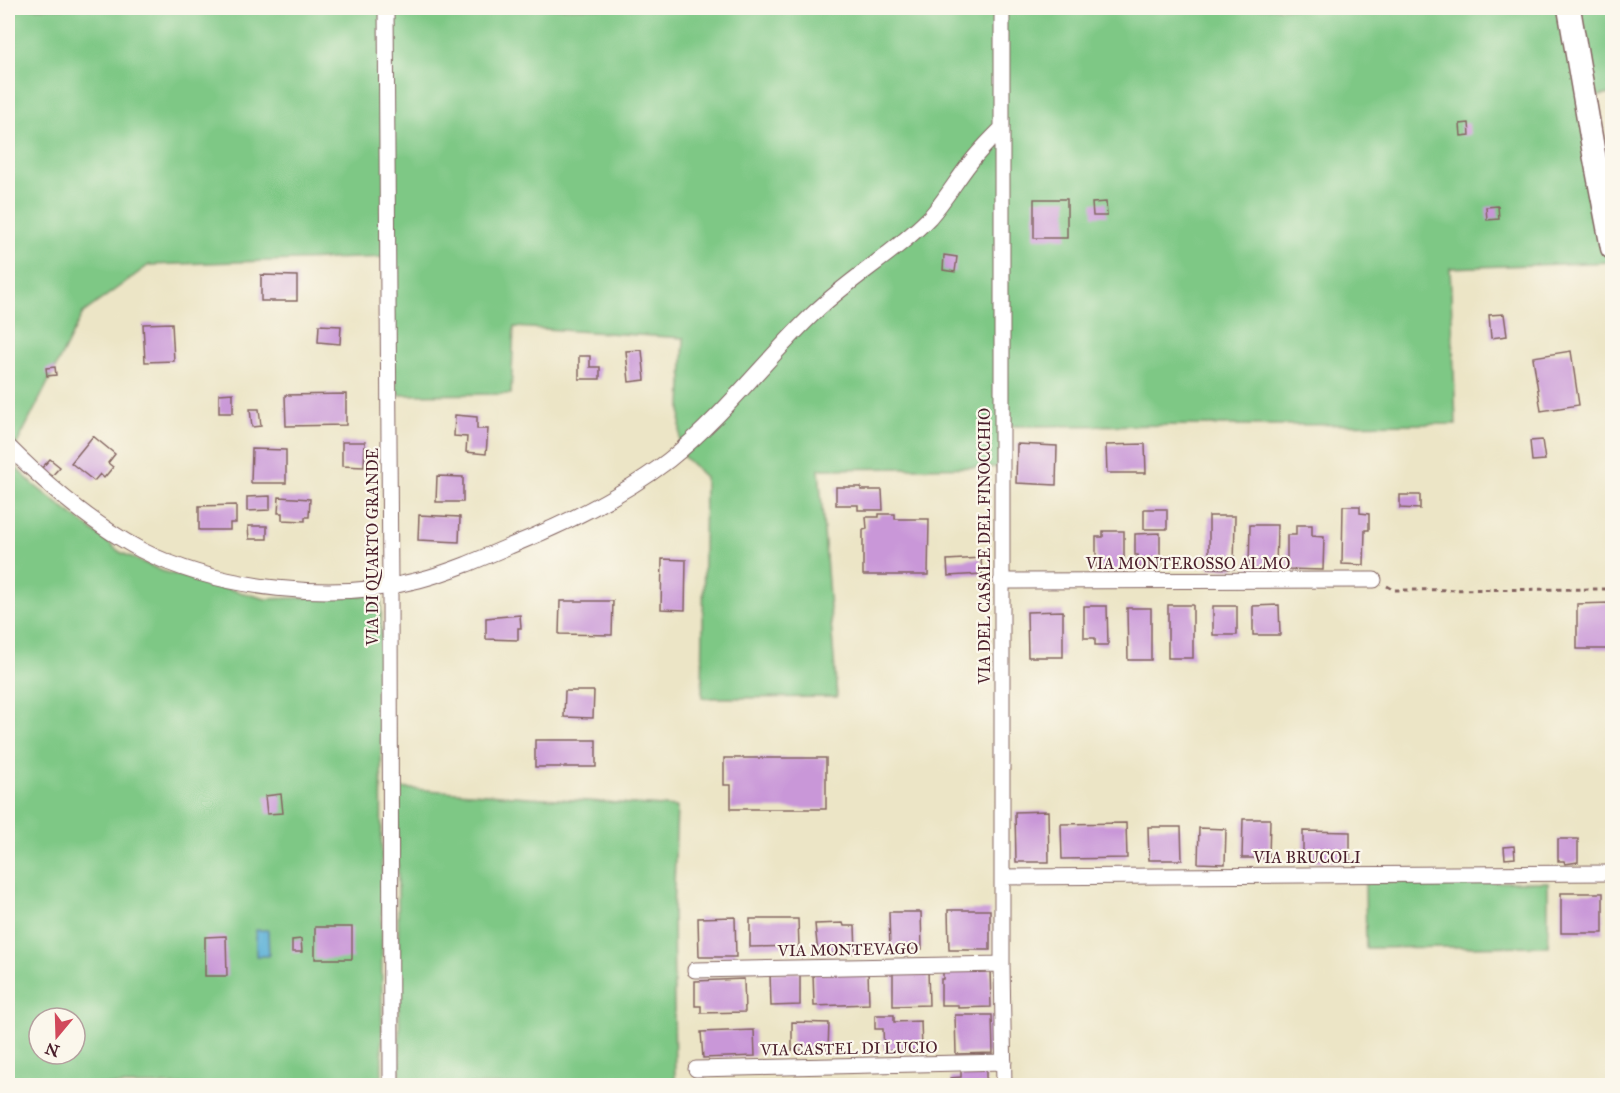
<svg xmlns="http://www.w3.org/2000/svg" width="1620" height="1093" font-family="'IM FELL Great Primer',serif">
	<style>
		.green { fill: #7ec885; stroke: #647458; stroke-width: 1.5; fill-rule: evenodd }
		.water { fill: #5ab0d7; stroke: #526881; stroke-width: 1.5 }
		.building { fill: #c997d8 }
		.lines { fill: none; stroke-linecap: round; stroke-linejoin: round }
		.street-casing { stroke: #836461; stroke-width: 17 }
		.secondary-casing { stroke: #836461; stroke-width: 25 }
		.path { stroke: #836461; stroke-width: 3; stroke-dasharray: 4.5 4.5; stroke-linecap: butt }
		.street { stroke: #fff; stroke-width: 15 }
		.secondary { stroke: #fff; stroke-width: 22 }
		.labels { text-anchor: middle; stroke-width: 4.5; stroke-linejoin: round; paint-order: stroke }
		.street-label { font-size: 16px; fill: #4a1f2b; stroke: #fbf7ec }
	</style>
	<rect width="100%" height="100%" fill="#fbf7ec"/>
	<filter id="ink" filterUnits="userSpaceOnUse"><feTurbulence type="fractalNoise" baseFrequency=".0167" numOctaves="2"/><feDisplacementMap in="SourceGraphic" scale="12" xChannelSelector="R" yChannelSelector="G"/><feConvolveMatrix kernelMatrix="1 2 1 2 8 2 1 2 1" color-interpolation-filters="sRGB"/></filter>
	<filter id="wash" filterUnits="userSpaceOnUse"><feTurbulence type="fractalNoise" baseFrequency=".008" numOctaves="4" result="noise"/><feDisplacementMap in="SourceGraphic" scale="24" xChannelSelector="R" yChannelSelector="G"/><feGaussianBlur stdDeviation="1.35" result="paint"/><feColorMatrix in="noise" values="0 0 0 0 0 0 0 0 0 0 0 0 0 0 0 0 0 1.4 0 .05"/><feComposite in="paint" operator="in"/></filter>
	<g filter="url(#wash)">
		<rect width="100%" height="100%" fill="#ece5c6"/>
		<path class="green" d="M 8,8 L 1612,8 L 1612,94 L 1585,98 L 1612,248 L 1612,262 L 1450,268 L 1456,424 L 1003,426 L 1002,467 L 819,469 L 837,697 L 702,698 L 705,477 L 679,452 L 684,338 L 514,327 L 511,394 L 389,395 L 388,257 L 149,265 L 83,313 L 13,452 L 8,446 Z
			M 8,460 L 35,486 L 120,552 L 162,571 L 266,599 L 373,595 L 381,599 L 382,1085 L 8,1085 ZM 39,1018 L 75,1018 L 75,1054 L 39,1054 Z
			M 397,788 L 677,807 L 673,913 L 675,1085 L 400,1085 Z
			M 1365,882 L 1548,882 L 1548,946 L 1366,948 Z"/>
		<path class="water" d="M 256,930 L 268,930 L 269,956 L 256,956 Z"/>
		<g id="blocks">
			<path class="building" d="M 1469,123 L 1470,135 L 1461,136 L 1460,124 Z
				M 1034,199 L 1067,199 L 1067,238 L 1034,238 Z
				M 1106,202 L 1107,216 L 1093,216 L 1092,203 Z
				M 1498,206 L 1499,219 L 1487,220 L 1486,207 Z
				M 944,255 L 957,257 L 955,272 L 943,270 Z
				M 261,275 L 297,276 L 297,301 L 261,301 Z
				M 1504,314 L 1507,336 L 1491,338 L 1489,315 Z
				M 172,323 L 174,361 L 145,362 L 143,324 Z
				M 319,325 L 341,326 L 340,344 L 318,342 Z
				M 642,350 L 645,380 L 629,382 L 626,351 Z
				M 1571,351 L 1579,405 L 1541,411 L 1533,357 Z
				M 579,356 L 590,356 L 590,367 L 600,367 L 600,379 L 579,379 Z
				M 55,367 L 56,375 L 47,376 L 46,368 Z
				M 233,393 L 233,413 L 219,413 L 219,394 Z
				M 346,394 L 346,425 L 286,426 L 285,395 Z
				M 250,409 L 259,409 L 261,426 L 252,427 Z
				M 455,415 L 477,417 L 477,429 L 488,429 L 486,454 L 466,452 L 467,437 L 454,436 Z
				M 93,436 L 115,454 L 108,463 L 113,467 L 104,478 L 100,474 L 94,481 L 71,463 Z
				M 1542,440 L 1545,460 L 1532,461 L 1530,441 Z
				M 342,442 L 365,442 L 364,467 L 342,466 Z
				M 1017,444 L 1057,446 L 1056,485 L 1016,483 Z
				M 1145,444 L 1146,473 L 1107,473 L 1106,445 Z
				M 252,449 L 286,450 L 286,483 L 251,483 Z
				M 50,459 L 60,467 L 50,478 L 40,470 Z
				M 437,476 L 463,477 L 463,502 L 436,502 Z
				M 836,487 L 861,487 L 861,490 L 882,490 L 883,510 L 858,510 L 858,505 L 836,505 Z
				M 1400,495 L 1420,495 L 1420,509 L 1400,508 Z
				M 270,496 L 270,510 L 247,511 L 247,497 Z
				M 279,497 L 310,499 L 309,517 L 305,517 L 305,521 L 282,520 L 282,513 L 278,513 Z
				M 236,505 L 236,523 L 230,523 L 230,530 L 199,530 L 199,506 Z
				M 1343,506 L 1360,506 L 1360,513 L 1369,514 L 1369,530 L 1365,530 L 1364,565 L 1342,564 Z
				M 1144,509 L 1167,509 L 1167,529 L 1144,529 Z
				M 879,514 L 895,514 L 895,519 L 929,519 L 928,575 L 863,575 L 863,530 L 867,529 L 866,517 L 879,517 Z
				M 419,515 L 460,517 L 459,542 L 418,540 Z
				M 1209,516 L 1235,516 L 1234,569 L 1209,568 Z
				M 1250,525 L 1277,525 L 1276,570 L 1249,569 Z
				M 1296,525 L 1312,525 L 1312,536 L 1324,537 L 1323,570 L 1287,569 L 1287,535 L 1296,535 Z
				M 248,526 L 267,526 L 267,539 L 249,539 Z
				M 1103,531 L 1124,531 L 1124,571 L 1096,571 L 1096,537 L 1103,537 Z
				M 1160,533 L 1160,568 L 1138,568 L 1138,555 L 1135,555 L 1135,534 Z
				M 981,558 L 982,574 L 948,576 L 947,560 Z
				M 662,559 L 686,560 L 685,610 L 661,609 Z
				M 560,601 L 613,601 L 612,635 L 559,634 Z
				M 1610,603 L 1611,649 L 1577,649 L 1577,604 Z
				M 1168,605 L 1193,605 L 1193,658 L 1168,658 Z
				M 1279,605 L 1280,635 L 1253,635 L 1253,606 Z
				M 1084,606 L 1107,606 L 1108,645 L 1095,645 L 1095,638 L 1084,638 Z
				M 1213,606 L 1237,606 L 1237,635 L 1213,635 Z
				M 1127,608 L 1151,608 L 1151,660 L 1128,660 Z
				M 1063,611 L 1063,657 L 1028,657 L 1027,612 Z
				M 520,615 L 521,628 L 518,628 L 518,640 L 486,639 L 486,618 Z
				M 565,691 L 594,691 L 593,718 L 564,717 Z
				M 535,740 L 596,740 L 596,767 L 535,767 Z
				M 724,758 L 826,758 L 826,809 L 731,809 L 731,785 L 724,785 Z
				M 281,794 L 283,813 L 267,814 L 265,796 Z
				M 1610,808 L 1612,808 L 1612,860 L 1610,860 Z
				M 1048,811 L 1049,862 L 1016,862 L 1015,812 Z
				M 1243,819 L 1270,819 L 1269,858 L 1242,858 Z
				M 1126,823 L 1127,858 L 1062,859 L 1061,824 Z
				M 1148,827 L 1181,827 L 1182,860 L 1149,860 Z
				M 1199,828 L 1226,829 L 1225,864 L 1198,863 Z
				M 1303,831 L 1350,832 L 1350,862 L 1303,861 Z
				M 1558,839 L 1578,839 L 1578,862 L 1565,864 L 1564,861 L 1558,861 Z
				M 1514,846 L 1515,858 L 1505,859 L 1504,847 Z
				M 1561,893 L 1603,893 L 1603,933 L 1561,933 Z
				M 948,910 L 990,910 L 990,950 L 949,950 Z
				M 889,912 L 921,912 L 922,949 L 890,950 Z
				M 735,917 L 736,957 L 699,957 L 698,918 Z
				M 750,919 L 798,919 L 799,946 L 750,947 Z
				M 843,923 L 844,926 L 855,926 L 856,953 L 818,954 L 815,924 Z
				M 315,927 L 352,927 L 352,959 L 315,959 Z
				M 226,936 L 227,976 L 205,976 L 205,937 Z
				M 301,939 L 302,952 L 292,952 L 292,940 Z
				M 990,968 L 991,1007 L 958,1008 L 958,1005 L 941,1005 L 941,979 L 943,979 L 943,969 Z
				M 928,970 L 929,1005 L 893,1006 L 893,971 Z
				M 868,971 L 869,1004 L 814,1006 L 813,973 Z
				M 800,972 L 800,1005 L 771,1006 L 770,973 Z
				M 744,979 L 745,1012 L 701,1013 L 701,1006 L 695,1006 L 695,981 Z
				M 875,1015 L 894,1015 L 894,1022 L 921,1021 L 922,1050 L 884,1051 L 883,1029 L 875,1029 Z
				M 955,1015 L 992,1015 L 993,1053 L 956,1054 Z
				M 792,1022 L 829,1023 L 828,1050 L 792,1050 Z
				M 754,1030 L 755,1056 L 703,1058 L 701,1032 Z
				M 961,1065 L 986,1065 L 986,1086 L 951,1086 L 951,1078 L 961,1077 Z"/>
		</g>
	</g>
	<g filter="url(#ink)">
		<use href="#blocks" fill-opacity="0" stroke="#836461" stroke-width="1.5"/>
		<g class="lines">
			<defs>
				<path id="street" d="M 386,8 L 390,586 L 391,1086
					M 1002,8 L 1002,964 L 1004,1086
					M 8,446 C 47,485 92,524 141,550 C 219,590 335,602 419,580 C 450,572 480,559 510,546 C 565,524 622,496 669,460 C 723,417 764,361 814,313 C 850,278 895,253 930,217 C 945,200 956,181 970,163 C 980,150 991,139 1002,128
					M 1001,581 L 1374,580
					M 1002,877 L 1612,873
					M 695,970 L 1002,964
					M 696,1069 L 1004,1062"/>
				<path id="secondary" d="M 1569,8 L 1594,154 L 1612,248"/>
			</defs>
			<use href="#street" class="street-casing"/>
			<use href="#secondary" class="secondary-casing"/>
			<path class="path" d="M 1387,586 L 1394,590 L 1612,589"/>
			<use href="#street" class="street"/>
			<use href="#secondary" class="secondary"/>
		</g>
	</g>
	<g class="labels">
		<g class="street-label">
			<text transform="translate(984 546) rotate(-90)" y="6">VIA DEL CASALE DEL FINOCCHIO</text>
			<text transform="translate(372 547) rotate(-90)" y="6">VIA DI QUARTO GRANDE</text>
			<text x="1188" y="569">VIA MONTEROSSO ALMO</text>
			<text x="1307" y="863">VIA BRUCOLI</text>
			<text transform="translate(848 949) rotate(-1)" y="6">VIA MONTEVAGO</text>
			<text transform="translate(849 1048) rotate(-1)" y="6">VIA CASTEL DI LUCIO</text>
		</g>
	</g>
	<rect width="1620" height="1093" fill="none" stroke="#fbf7ec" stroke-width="30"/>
	<g transform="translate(57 1036) rotate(199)"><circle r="28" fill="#fbf7ec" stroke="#b4a19f" stroke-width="1.5"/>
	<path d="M0-4.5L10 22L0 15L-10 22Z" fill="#d1495b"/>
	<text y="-9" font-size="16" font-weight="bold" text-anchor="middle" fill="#4a1f2b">N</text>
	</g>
</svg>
